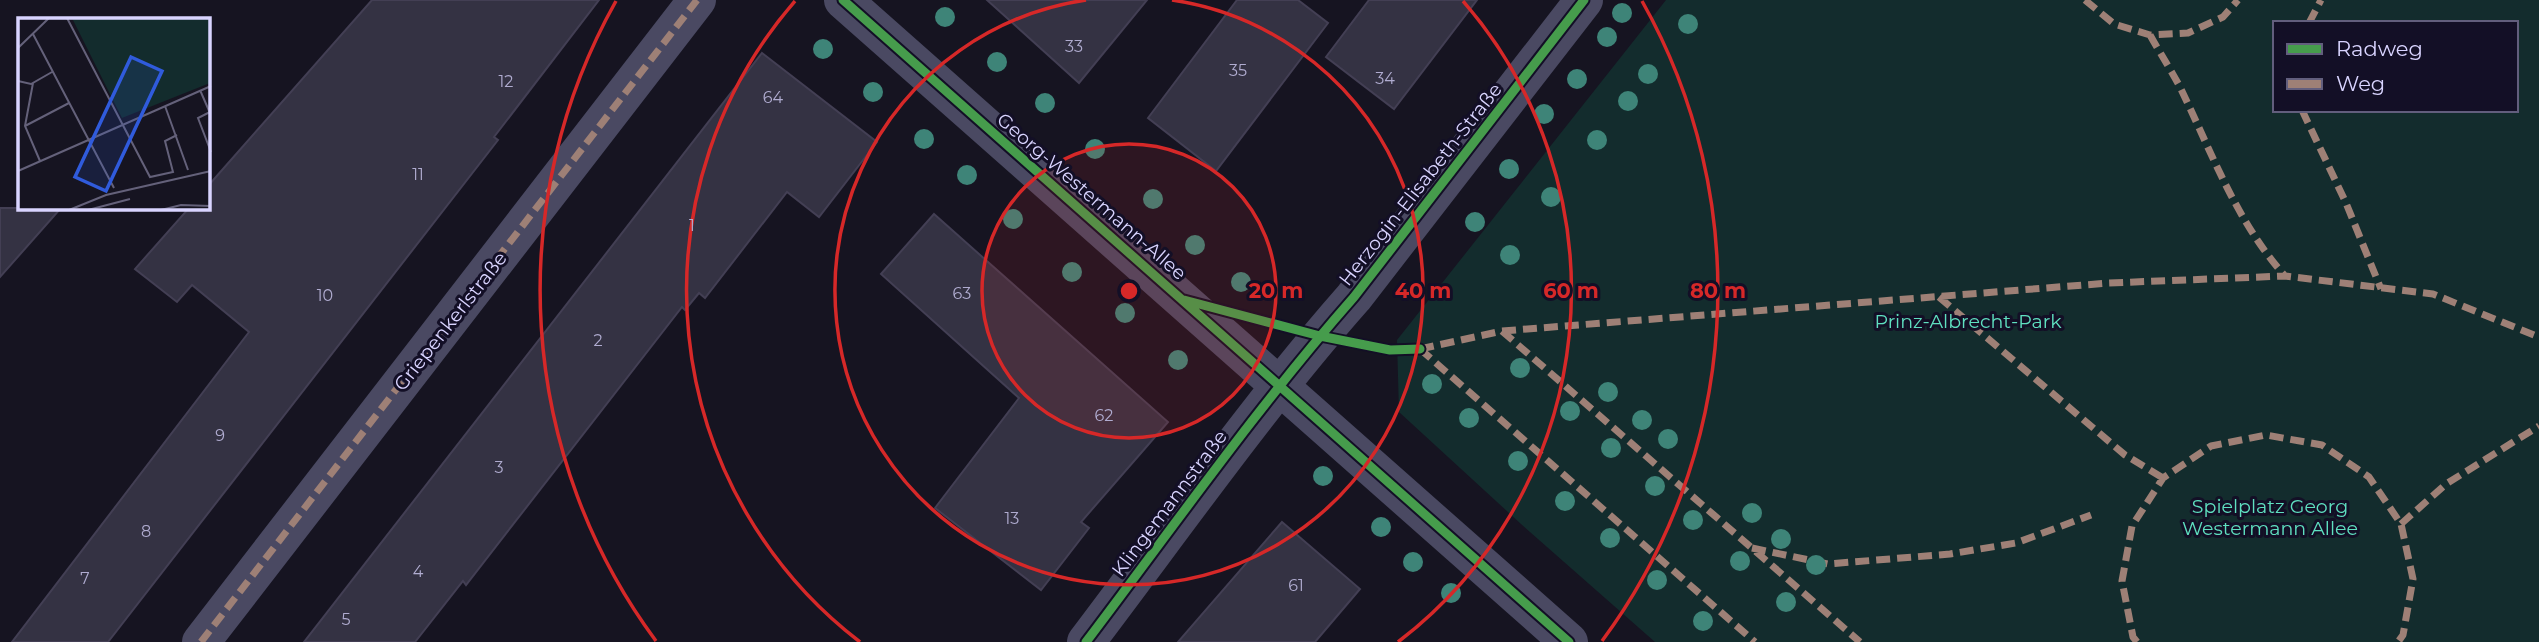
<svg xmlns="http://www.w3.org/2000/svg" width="2539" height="642" font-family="Montserrat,sans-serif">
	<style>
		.green { fill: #132c2d; fill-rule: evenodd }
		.building { fill: #343243; stroke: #433f54; stroke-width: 2 }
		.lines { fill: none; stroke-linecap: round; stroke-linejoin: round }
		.minor { stroke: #4a4962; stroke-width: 38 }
		.quiet { stroke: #9e8076; stroke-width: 7; stroke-dasharray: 14 7; stroke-linecap: butt }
		.cycleway-casing { stroke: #130f26; stroke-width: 13 }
		.cycleway { stroke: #469c4c; stroke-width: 9 }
		.tree { fill: #3e8478 }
		.ring { fill: none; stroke: #d62828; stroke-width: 3.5 }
		.labels { text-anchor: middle; stroke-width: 6; stroke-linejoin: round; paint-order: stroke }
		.number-label { font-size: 16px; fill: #b0acd0 }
		.street-label { font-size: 19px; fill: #d9d4ff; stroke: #130f26 }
		.park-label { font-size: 19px; fill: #5fe0c0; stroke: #130f26 }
		.inset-road { fill: none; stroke: #64617a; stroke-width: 2 }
		.view { fill: #305bdc; fill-opacity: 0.15; stroke: #305bdc; stroke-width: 3.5 }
		.inset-edge { fill: none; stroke: #d9d4ff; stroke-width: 3.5 }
		.centre { fill: #d62828; stroke: #130f26; stroke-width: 3.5 }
		.ring-label { font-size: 21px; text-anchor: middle; font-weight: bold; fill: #d62828; stroke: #130f26; stroke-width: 6; stroke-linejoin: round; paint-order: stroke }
	</style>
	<rect width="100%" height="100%" fill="#161421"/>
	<path class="green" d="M 1666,0 L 2539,0 L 2539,642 L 1655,642 L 1521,524 L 1399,412 L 1397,340 ZM 2275,23 L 2516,23 L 2516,110 L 2275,110 Z"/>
	<path class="building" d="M 372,0 L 599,0 L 494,137 L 498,140 L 108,642 L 12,642 L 249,332 L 192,285 L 177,302 L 135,269 L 189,208 L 208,208 L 208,186 Z
		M 987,0 L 1147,0 L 1079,83 Z
		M 1237,0 L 1298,0 L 1328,23 L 1216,171 L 1148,118 Z
		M 1369,0 L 1477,0 L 1394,109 L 1326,57 Z
		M 762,53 L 877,142 L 819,217 L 787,192 L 705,298 L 699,293 L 685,310 L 682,307 L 466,585 L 463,581 L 415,642 L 304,642 Z
		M 0,208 L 61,208 L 0,277 Z
		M 934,214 L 1168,422 L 1081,522 L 1089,528 L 1041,590 L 935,508 L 1019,398 L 881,274 Z
		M 1282,522 L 1360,589 L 1315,642 L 1178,642 Z"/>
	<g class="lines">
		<path class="minor" d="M 843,0 L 1569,642
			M 201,642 L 697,0
			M 1086,642 C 1174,526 1258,406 1354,297 L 1584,0"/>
		<path class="quiet" d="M 2085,0 L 2114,24 L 2150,35 L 2188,33 L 2223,17 L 2238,0
			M 2309,23 L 2321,0
			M 2150,35 C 2160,53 2171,70 2180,87 C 2212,153 2236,221 2285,276
			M 2302,110 L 2346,203 L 2381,289
			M 1939,297 L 2125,455 L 2163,478
			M 1502,331 L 1860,642
			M 1420,349 L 1502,331 L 2109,283 L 2285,276 L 2433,294 L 2539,337
			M 1420,349 L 1755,642
			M 2401,524 L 2446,484 L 2539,426
			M 1752,548 L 1828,564 L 1950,554 L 2016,543 L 2091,515
			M 201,642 L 697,0
			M 2137,642 L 2133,637 L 2122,581 L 2132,526 L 2163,478 L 2211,446 L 2266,435 L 2322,445 L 2369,477 L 2401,524 L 2413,579 L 2403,635 L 2398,642"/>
		<defs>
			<path id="cycleway" d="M 843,0 L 1569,642
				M 1184,300 L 1320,336 L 1390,350 L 1420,349
				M 1086,642 C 1174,526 1258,406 1354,297 L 1584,0"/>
		</defs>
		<use href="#cycleway" class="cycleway-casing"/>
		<use href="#cycleway" class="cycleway"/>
	</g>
	<g class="tree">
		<circle cx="1622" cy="13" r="10"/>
		<circle cx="945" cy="17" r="10"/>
		<circle cx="1688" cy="24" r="10"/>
		<circle cx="1607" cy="37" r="10"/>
		<circle cx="823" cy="49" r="10"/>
		<circle cx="997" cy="62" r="10"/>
		<circle cx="1648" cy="74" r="10"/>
		<circle cx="1577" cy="79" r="10"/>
		<circle cx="873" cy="92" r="10"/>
		<circle cx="1628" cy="101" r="10"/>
		<circle cx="1045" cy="103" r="10"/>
		<circle cx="1544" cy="114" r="10"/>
		<circle cx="924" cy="139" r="10"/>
		<circle cx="1597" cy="140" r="10"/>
		<circle cx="1095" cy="149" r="10"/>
		<circle cx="1509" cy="169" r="10"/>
		<circle cx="967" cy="175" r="10"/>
		<circle cx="1551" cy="197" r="10"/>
		<circle cx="1153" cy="199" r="10"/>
		<circle cx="1013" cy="219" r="10"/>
		<circle cx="1475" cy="222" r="10"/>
		<circle cx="1195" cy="245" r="10"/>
		<circle cx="1510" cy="255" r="10"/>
		<circle cx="1072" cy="272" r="10"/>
		<circle cx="1241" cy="282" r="10"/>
		<circle cx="1125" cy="313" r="10"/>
		<circle cx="1178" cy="360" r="10"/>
		<circle cx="1520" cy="368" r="10"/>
		<circle cx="1432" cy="384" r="10"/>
		<circle cx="1608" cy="392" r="10"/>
		<circle cx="1570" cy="411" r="10"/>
		<circle cx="1469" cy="418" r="10"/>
		<circle cx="1642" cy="420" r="10"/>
		<circle cx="1668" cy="439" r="10"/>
		<circle cx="1611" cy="448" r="10"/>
		<circle cx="1518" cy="461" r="10"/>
		<circle cx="1323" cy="476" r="10"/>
		<circle cx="1655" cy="486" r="10"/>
		<circle cx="1565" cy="501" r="10"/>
		<circle cx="1752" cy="513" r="10"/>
		<circle cx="1693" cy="520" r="10"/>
		<circle cx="1381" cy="527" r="10"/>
		<circle cx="1610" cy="538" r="10"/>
		<circle cx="1781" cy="539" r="10"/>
		<circle cx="1740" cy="561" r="10"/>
		<circle cx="1413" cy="562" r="10"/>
		<circle cx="1816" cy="565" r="10"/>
		<circle cx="1657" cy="580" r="10"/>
		<circle cx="1451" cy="593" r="10"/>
		<circle cx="1786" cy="602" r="10"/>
		<circle cx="1703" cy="621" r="10"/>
	</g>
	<circle cx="1129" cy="291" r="147" fill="#d62828" fill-opacity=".12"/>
	<g class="ring">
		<circle cx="1129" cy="291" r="147"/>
		<path d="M1172 0A294 294 0 1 1 1086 0"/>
		<path d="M860 642A442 442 0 0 1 795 1M1463 1A442 442 0 0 1 1398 642"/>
		<path d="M656 641A589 589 0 0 1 616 1M1642 1A589 589 0 0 1 1602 641"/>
	</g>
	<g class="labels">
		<g class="number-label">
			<text x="1074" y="52">33</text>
			<text x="1238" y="76">35</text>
			<text x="1385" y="84">34</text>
			<text x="506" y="87">12</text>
			<text x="773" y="103">64</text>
			<text x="418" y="180">11</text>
			<text x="692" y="231">1</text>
			<text x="962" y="299">63</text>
			<text x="325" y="301">10</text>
			<text x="598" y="346">2</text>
			<text x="1104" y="421">62</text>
			<text x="220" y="441">9</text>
			<text x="499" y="473">3</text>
			<text x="1012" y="524">13</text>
			<text x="146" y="537">8</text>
			<text x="418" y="577">4</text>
			<text x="85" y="584">7</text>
			<text x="1296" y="591">61</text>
			<text x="346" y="625">5</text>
		</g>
		<g class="street-label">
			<text transform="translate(1420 184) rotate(-52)" y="7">Herzogin-Elisabeth-Straße</text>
			<text transform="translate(1092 196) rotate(41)" y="7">Georg-Westermann-Allee</text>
			<text transform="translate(450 321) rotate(-52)" y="7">Griepenkerlstraße</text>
			<text transform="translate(1169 503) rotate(-53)" y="7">Klingemannstraße</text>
		</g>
		<g class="park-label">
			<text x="1968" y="328">Prinz-Albrecht-Park</text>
			<text x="2270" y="513">Spielplatz Georg<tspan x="2270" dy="22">Westermann Allee</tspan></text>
		</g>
	</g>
	<g transform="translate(18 18)">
		<rect width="192" height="192" fill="#161421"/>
		<path d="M 54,0 L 192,0 L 192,65 L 104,100 Z" fill="#132c2d"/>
		<path class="inset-road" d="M 49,0 L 132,159 L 155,154 L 147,123 L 159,117M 15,16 L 96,170M 0,30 L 31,0M 0,63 L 13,66 L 34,54M 15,65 L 7,108 L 22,143M 182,72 L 192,95M 147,88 L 170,152M 192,94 L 180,100 L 193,134M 7,108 L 51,85M 0,153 L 193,68M 51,192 L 88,177 L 193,153M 70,192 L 112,181M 143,192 L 163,187 L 193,188"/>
		<path class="view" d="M 113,39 L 144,53 L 88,173 L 57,159 Z"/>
		<rect width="192" height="192" class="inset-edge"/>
	</g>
	<circle cx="1129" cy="291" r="10" class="centre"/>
	<g class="ring-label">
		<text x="1276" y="298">20 m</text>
		<text x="1423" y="298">40 m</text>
		<text x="1571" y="298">60 m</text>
		<text x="1718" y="298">80 m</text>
	</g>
	<rect x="2273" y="21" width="245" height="91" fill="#130f26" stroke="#625e7d" stroke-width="2"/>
	<rect x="2287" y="44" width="35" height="10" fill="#469c4c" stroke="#625e7d" stroke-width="2"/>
	<text x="2336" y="56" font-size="21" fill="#d9d4ff">Radweg</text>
	<rect x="2287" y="79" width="35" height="10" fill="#9e8076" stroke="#625e7d" stroke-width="2"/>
	<text x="2336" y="91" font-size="21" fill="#d9d4ff">Weg</text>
</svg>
